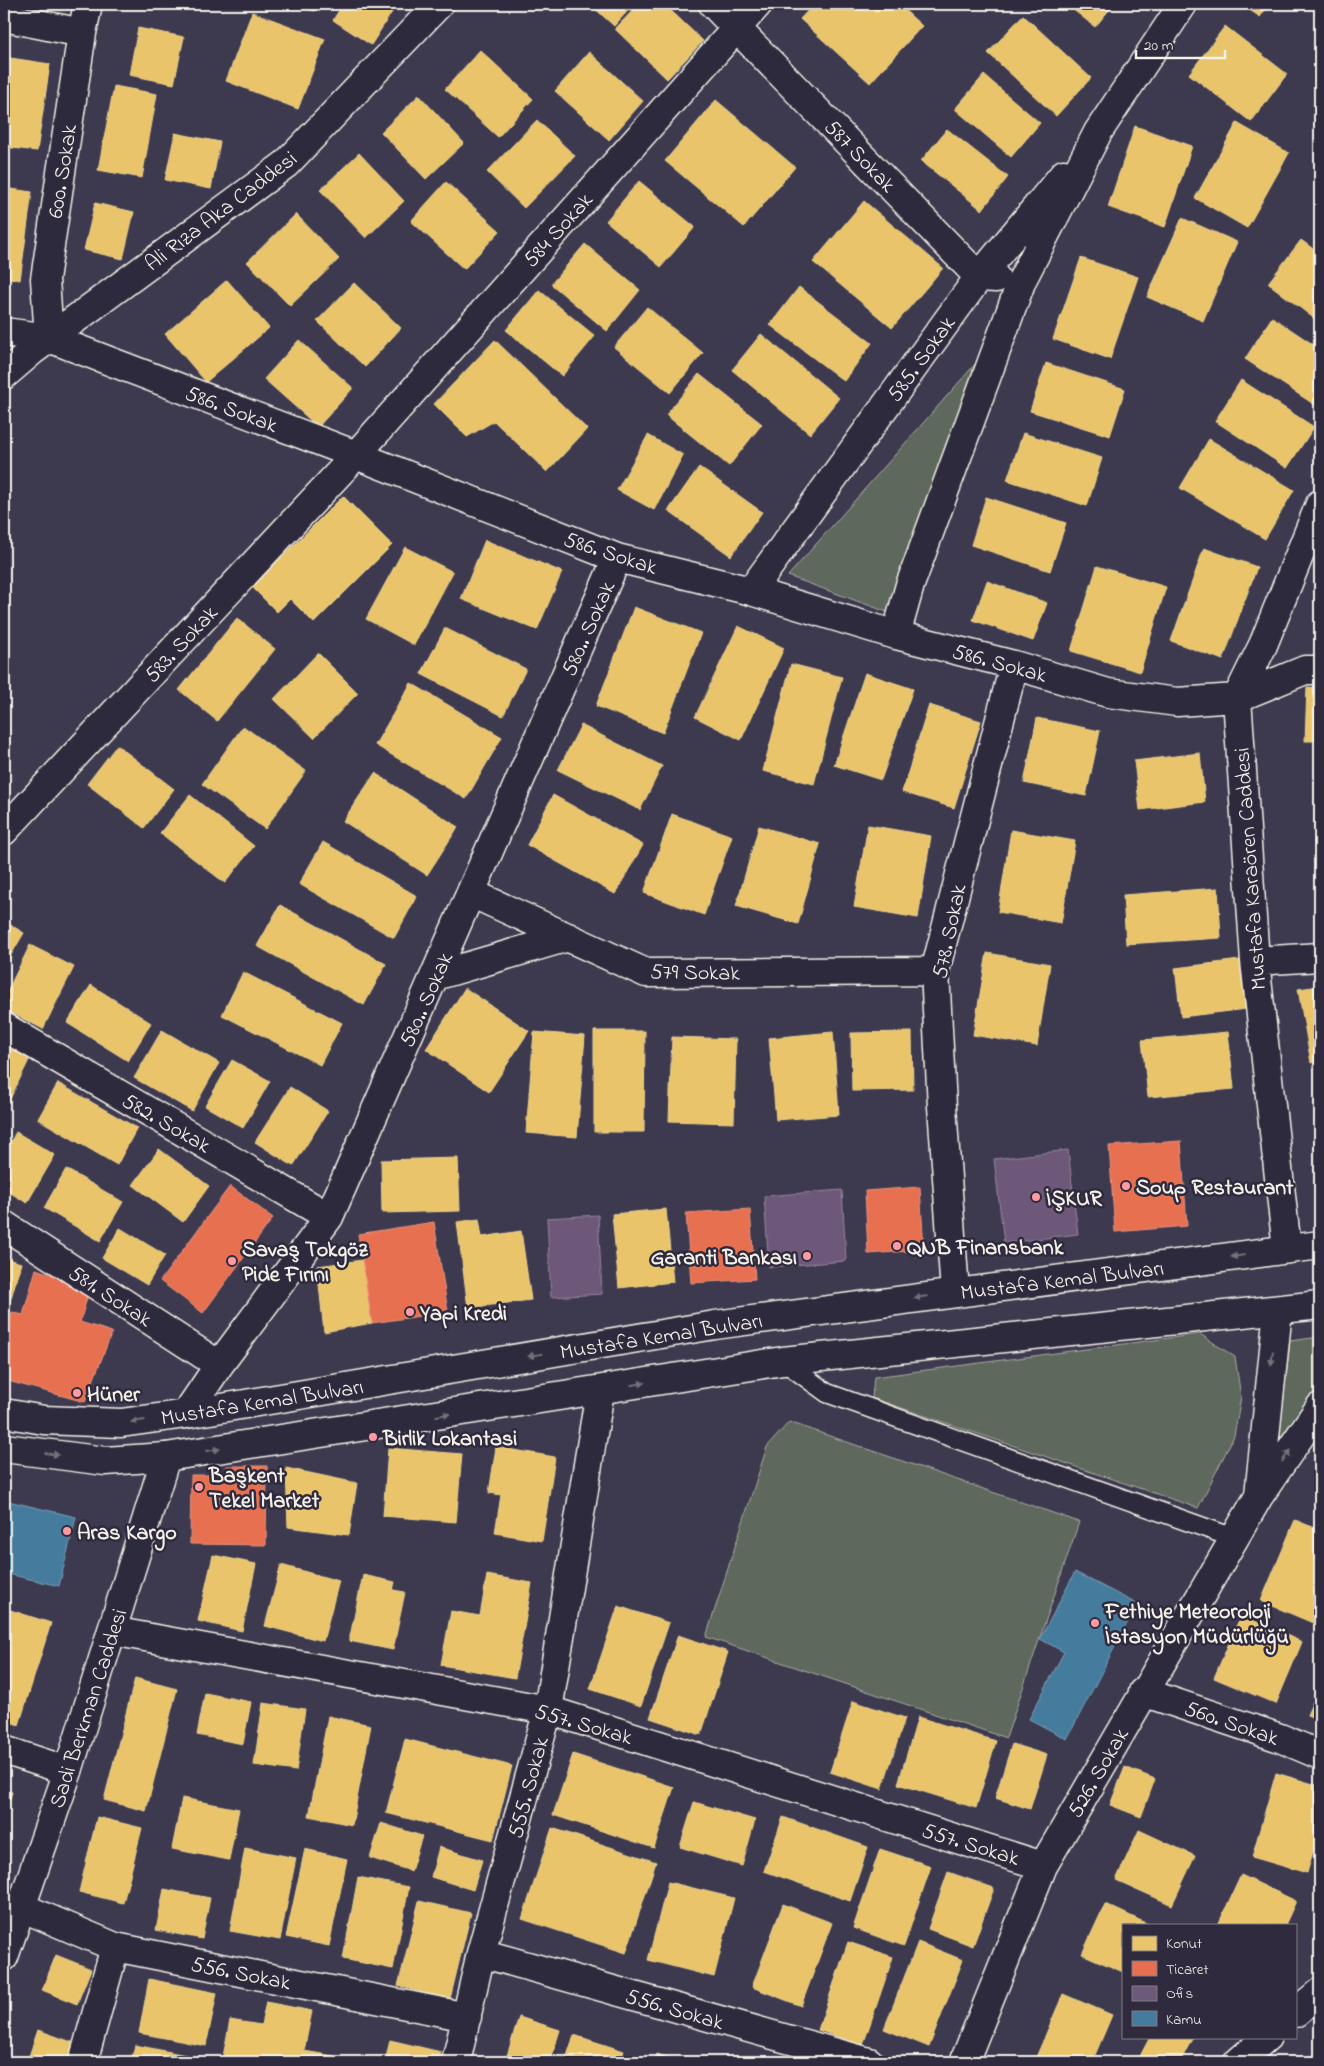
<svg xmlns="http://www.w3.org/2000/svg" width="1324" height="2066" font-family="'Indie Flower',sans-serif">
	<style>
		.green { fill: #5e685c; stroke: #a9aca2 }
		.homes { fill: #e9c46a; stroke: #ecd290 }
		.shops { fill: #e76f51; stroke: #eb967e }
		.offices { fill: #6d597a; stroke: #96879b }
		.public { fill: #457b9d; stroke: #7a9eb4 }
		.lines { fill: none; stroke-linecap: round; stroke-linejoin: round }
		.service-casing { stroke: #f4f1e8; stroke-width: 21 }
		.minor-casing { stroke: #f4f1e8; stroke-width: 31 }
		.tertiary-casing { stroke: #f4f1e8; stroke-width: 31 }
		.secondary-casing { stroke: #f4f1e8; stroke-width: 31 }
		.service { stroke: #2f2a3d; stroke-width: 18 }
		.minor { stroke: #2f2a3d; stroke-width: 28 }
		.tertiary { stroke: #2f2a3d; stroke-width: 28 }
		.secondary { stroke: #2f2a3d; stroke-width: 28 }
		.oneway { fill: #747079 }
		.poi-dot { fill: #ff9aa2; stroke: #2f2a3d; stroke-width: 2 }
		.labels { text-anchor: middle; stroke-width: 5; stroke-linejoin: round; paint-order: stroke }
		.street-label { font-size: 22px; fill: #f4f1e8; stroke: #2f2a3d }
		.poi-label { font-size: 22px; font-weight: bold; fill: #f4f1e8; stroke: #2f2a3d; text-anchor: start }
	</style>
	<rect width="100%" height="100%" fill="#3d3a50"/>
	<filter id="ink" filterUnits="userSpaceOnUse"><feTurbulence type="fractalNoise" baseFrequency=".02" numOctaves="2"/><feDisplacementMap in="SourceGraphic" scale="10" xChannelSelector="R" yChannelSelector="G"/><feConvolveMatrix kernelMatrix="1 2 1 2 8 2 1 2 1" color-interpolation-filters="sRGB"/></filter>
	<g filter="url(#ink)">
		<path class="green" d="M 992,345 L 890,613 L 788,576 Z
			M 1200,1334 L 1235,1357 L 1241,1397 L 1234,1436 L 1198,1508 L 872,1398 L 874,1377 Z
			M 1320,1337 L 1320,1391 L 1278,1450 L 1290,1341 Z
			M 789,1422 L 1079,1522 L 1006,1738 L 706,1637 L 767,1447 Z"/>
		<path class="homes" d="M 290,4 L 317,4 L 315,11 Z
			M 343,4 L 397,4 L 371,45 L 333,20 Z
			M 590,4 L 634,4 L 614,26 Z
			M 639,4 L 664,4 L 703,41 L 667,79 L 615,29 Z
			M 814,4 L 898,4 L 922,26 L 870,83 L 800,19 Z
			M 1066,4 L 1114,4 L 1095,27 Z
			M 1241,4 L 1269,4 L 1260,17 Z
			M 252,12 L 325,39 L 298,109 L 226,81 Z
			M 1023,15 L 1091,78 L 1056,116 L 988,53 Z
			M 1225,26 L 1287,74 L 1251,122 L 1189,74 Z
			M 138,28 L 184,37 L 174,84 L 129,75 Z
			M 480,50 L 533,99 L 498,137 L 445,89 Z
			M 589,52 L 643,101 L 609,140 L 555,91 Z
			M 4,57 L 50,64 L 37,151 L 4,147 Z
			M 984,75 L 1040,123 L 1011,157 L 955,109 Z
			M 114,86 L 157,94 L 142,178 L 98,170 Z
			M 419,95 L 464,143 L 426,179 L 381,132 Z
			M 716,100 L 795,167 L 744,227 L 665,161 Z
			M 537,120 L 575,156 L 524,208 L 487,172 Z
			M 1237,123 L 1289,153 L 1247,228 L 1195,198 Z
			M 1135,126 L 1192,146 L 1165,227 L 1108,207 Z
			M 947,129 L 1008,177 L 982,210 L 921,161 Z
			M 175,133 L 220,142 L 211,189 L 165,180 Z
			M 359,153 L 404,201 L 366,238 L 320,190 Z
			M 639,181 L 695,227 L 661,267 L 606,221 Z
			M 446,182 L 500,231 L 464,269 L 411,221 Z
			M 4,188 L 32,192 L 20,280 L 4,277 Z
			M 864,201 L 943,268 L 892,328 L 813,262 Z
			M 95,203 L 134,212 L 123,259 L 84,250 Z
			M 296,214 L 339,259 L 290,306 L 247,262 Z
			M 1182,218 L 1237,242 L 1203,321 L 1147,297 Z
			M 1301,240 L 1320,254 L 1320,323 L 1268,283 Z
			M 585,244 L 640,290 L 607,331 L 551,284 Z
			M 1081,258 L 1138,277 L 1110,359 L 1053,339 Z
			M 227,280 L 269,328 L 206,382 L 165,334 Z
			M 354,283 L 401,328 L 365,367 L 317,321 Z
			M 799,287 L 872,343 L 844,381 L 770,325 Z
			M 539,290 L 595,336 L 562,376 L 506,330 Z
			M 647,307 L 703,353 L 670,393 L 614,347 Z
			M 1272,317 L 1320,349 L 1320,397 L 1315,405 L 1245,359 Z
			M 761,334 L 839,398 L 810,434 L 732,370 Z
			M 299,340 L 353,388 L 318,427 L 264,379 Z
			M 495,340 L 587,429 L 547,472 L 494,421 L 467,437 L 434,404 Z
			M 1046,363 L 1125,389 L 1110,436 L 1030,411 Z
			M 699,374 L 762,424 L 729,466 L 666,415 Z
			M 1241,380 L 1314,427 L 1287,468 L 1215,421 Z
			M 1023,433 L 1102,458 L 1087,506 L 1007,480 Z
			M 648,435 L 683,455 L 654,510 L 617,490 Z
			M 1209,439 L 1294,490 L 1265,539 L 1180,488 Z
			M 699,467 L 762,512 L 731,556 L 668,511 Z
			M 343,496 L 392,545 L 314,623 L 290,599 L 277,612 L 252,587 Z
			M 986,497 L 1066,523 L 1050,571 L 971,545 Z
			M 485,540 L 562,572 L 537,630 L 461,599 Z
			M 405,547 L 453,572 L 414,645 L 366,619 Z
			M 1204,548 L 1257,567 L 1223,660 L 1171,641 Z
			M 1097,566 L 1166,587 L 1140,672 L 1071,651 Z
			M 987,581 L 1047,603 L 1033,641 L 973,620 Z
			M 634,607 L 701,633 L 663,733 L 596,706 Z
			M 237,618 L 275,649 L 217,721 L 179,690 Z
			M 738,626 L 784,648 L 741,740 L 695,717 Z
			M 445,628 L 526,669 L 503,716 L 421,674 Z
			M 318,653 L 358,693 L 314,738 L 274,699 Z
			M 791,664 L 842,677 L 814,784 L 763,771 Z
			M 865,673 L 913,689 L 881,780 L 834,765 Z
			M 411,683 L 502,737 L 466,799 L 375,745 Z
			M 1307,687 L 1320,688 L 1320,741 L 1305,741 Z
			M 929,705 L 981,721 L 954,808 L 902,792 Z
			M 1037,718 L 1100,731 L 1086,796 L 1024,783 Z
			M 581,725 L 662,766 L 640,810 L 558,770 Z
			M 243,726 L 306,771 L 265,829 L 202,784 Z
			M 117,745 L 174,789 L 144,828 L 87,784 Z
			M 1200,753 L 1205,802 L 1140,810 L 1134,761 Z
			M 375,773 L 458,827 L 427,875 L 343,821 Z
			M 190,795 L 254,846 L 225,883 L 160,833 Z
			M 553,795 L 643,845 L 615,894 L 527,845 Z
			M 1320,796 L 1320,823 L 1314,822 Z
			M 672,814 L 732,836 L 704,915 L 644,893 Z
			M 868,825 L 931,836 L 918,918 L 854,907 Z
			M 759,826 L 820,844 L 798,924 L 736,906 Z
			M 1011,830 L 1075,841 L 1061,923 L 998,912 Z
			M 323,842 L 417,896 L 394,938 L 299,884 Z
			M 1320,870 L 1320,892 L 1315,891 Z
			M 1218,888 L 1221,938 L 1126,944 L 1123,895 Z
			M 280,905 L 386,964 L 364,1005 L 257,946 Z
			M 4,921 L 24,933 L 4,967 Z
			M 30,945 L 74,967 L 43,1029 L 4,1009 L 4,998 Z
			M 987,953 L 1050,964 L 1037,1046 L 973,1035 Z
			M 1240,960 L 1246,1009 L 1181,1017 L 1175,968 Z
			M 243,972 L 342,1023 L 320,1065 L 222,1015 Z
			M 91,985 L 151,1023 L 128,1061 L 67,1023 Z
			M 1320,986 L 1320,1061 L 1311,1063 L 1298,989 Z
			M 465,988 L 529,1031 L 489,1092 L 426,1049 Z
			M 162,1030 L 219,1063 L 192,1111 L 134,1078 Z
			M 594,1031 L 645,1031 L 644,1132 L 594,1132 Z
			M 534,1032 L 585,1036 L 577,1137 L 526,1133 Z
			M 833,1032 L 839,1115 L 776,1120 L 769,1038 Z
			M 912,1032 L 913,1090 L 852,1091 L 851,1033 Z
			M 1228,1032 L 1234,1089 L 1148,1097 L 1142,1040 Z
			M 672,1037 L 736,1039 L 734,1123 L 669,1121 Z
			M 4,1045 L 30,1058 L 8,1103 L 4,1101 Z
			M 232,1060 L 270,1081 L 243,1128 L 205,1106 Z
			M 58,1083 L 137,1128 L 117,1165 L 38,1119 Z
			M 290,1087 L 328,1111 L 293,1166 L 255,1142 Z
			M 16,1132 L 55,1155 L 27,1203 L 4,1189 L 4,1154 Z
			M 159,1149 L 209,1186 L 183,1222 L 133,1185 Z
			M 458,1158 L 460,1211 L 382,1213 L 381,1160 Z
			M 66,1169 L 123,1202 L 100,1241 L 44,1208 Z
			M 666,1209 L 673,1282 L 619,1288 L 612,1214 Z
			M 479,1219 L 482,1237 L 521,1231 L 531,1300 L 468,1308 L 457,1222 Z
			M 120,1228 L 165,1255 L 147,1285 L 102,1258 Z
			M 4,1258 L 21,1263 L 4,1323 Z
			M 363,1260 L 372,1323 L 324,1332 L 317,1266 Z
			M 496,1447 L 555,1457 L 542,1541 L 495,1533 L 501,1495 L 489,1493 Z
			M 388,1448 L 462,1454 L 456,1522 L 383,1516 Z
			M 286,1468 L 357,1483 L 349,1535 L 288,1527 Z
			M 1295,1520 L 1320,1530 L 1320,1626 L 1261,1601 Z
			M 213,1555 L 256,1564 L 242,1631 L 198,1621 Z
			M 281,1565 L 339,1581 L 323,1641 L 265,1626 Z
			M 363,1575 L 395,1582 L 393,1590 L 405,1592 L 393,1650 L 349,1641 Z
			M 487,1575 L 532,1583 L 515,1678 L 441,1665 L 451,1611 L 480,1616 Z
			M 618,1606 L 669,1623 L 641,1706 L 590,1689 Z
			M 4,1608 L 51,1623 L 19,1725 L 4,1720 Z
			M 1241,1615 L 1302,1642 L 1276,1704 L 1214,1678 Z
			M 678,1635 L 728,1652 L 701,1735 L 650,1718 Z
			M 135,1678 L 177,1689 L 146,1811 L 104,1800 Z
			M 1320,1685 L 1320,1720 L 1307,1715 Z
			M 205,1693 L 251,1702 L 243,1744 L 197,1735 Z
			M 853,1701 L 905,1718 L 882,1789 L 830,1772 Z
			M 263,1703 L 305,1709 L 296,1771 L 254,1765 Z
			M 328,1716 L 371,1725 L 352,1825 L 309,1816 Z
			M 918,1717 L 996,1741 L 976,1808 L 898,1784 Z
			M 405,1739 L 512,1766 L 493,1840 L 386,1813 Z
			M 1012,1744 L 1047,1755 L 1030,1809 L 995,1798 Z
			M 573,1754 L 674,1787 L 654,1848 L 553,1815 Z
			M 1125,1767 L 1155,1779 L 1141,1817 L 1110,1805 Z
			M 1276,1773 L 1320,1786 L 1320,1827 L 1307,1873 L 1252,1857 Z
			M 4,1789 L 12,1792 L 4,1818 Z
			M 182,1798 L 239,1809 L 229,1860 L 172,1849 Z
			M 694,1802 L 755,1820 L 742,1866 L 680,1847 Z
			M 97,1817 L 142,1828 L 123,1903 L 79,1892 Z
			M 783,1817 L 868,1847 L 850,1901 L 764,1871 Z
			M 381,1823 L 422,1836 L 411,1871 L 370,1858 Z
			M 552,1828 L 656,1862 L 626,1953 L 522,1919 Z
			M 1139,1830 L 1195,1856 L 1172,1905 L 1116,1880 Z
			M 439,1847 L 482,1860 L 473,1890 L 431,1877 Z
			M 245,1848 L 296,1858 L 280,1940 L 230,1931 Z
			M 305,1849 L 347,1859 L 329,1946 L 286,1937 Z
			M 880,1849 L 931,1866 L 904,1946 L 853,1928 Z
			M 948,1872 L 994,1888 L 973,1946 L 928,1929 Z
			M 1241,1875 L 1296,1901 L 1285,1925 L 1218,1925 Z
			M 358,1877 L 409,1887 L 393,1969 L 343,1959 Z
			M 668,1882 L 734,1898 L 714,1977 L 648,1960 Z
			M 164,1889 L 210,1898 L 202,1939 L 156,1930 Z
			M 419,1901 L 471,1913 L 450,1999 L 398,1986 Z
			M 783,1904 L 832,1923 L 801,2006 L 752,1987 Z
			M 1105,1904 L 1150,1925 L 1123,1925 L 1123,1972 L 1082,1954 Z
			M 848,1942 L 893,1957 L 863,2045 L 818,2030 Z
			M 918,1942 L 963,1960 L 929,2047 L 884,2029 Z
			M 56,1955 L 91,1969 L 77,2004 L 42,1990 Z
			M 149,1979 L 217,1993 L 206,2046 L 139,2033 Z
			M 1063,1994 L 1112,2015 L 1092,2062 L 1034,2062 Z
			M 266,2002 L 312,2011 L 304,2051 L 334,2056 L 333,2062 L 222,2062 L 230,2020 L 261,2025 Z
			M 519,2017 L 560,2030 L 550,2062 L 505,2062 Z
			M 38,2030 L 80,2045 L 74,2062 L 27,2062 Z
			M 574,2035 L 624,2051 L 620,2062 L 565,2062 Z
			M 1150,2037 L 1193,2037 L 1180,2062 L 1137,2062 Z
			M 390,2040 L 441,2052 L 438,2062 L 385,2062 Z
			M 135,2045 L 201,2058 L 200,2062 L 131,2062 Z
			M 656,2054 L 682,2062 L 653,2062 Z"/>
		<path class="shops" d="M 1181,1141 L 1187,1226 L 1115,1232 L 1109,1146 Z
			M 230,1186 L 273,1218 L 203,1313 L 160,1281 Z
			M 920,1187 L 924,1250 L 868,1254 L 865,1191 Z
			M 750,1209 L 755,1279 L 691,1283 L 686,1213 Z
			M 434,1222 L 448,1312 L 372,1323 L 358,1234 Z
			M 36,1269 L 90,1288 L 80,1322 L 112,1332 L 85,1402 L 4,1380 L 4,1340 L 12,1312 L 23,1315 Z
			M 227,1466 L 267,1466 L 266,1545 L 190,1544 L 191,1475 L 227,1475 Z"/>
		<path class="offices" d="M 1068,1150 L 1078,1234 L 1004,1243 L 994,1159 Z
			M 842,1190 L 846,1261 L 769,1267 L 764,1196 Z
			M 598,1215 L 602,1294 L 551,1297 L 547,1218 Z"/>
		<path class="public" d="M 4,1500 L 76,1517 L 59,1586 L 4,1573 Z
			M 1075,1572 L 1137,1604 L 1067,1739 L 1029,1719 L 1064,1652 L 1040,1639 Z"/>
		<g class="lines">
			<defs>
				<path id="service" d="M 783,1361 L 827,1393 L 1234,1538"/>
				<path id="minor" d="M 713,4 L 979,277 L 996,278
					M 4,17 L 82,33
					M 4,332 L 49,338 L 356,455 L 617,558 L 751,591 L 896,635 L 1014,665 L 1108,693 L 1177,702 L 1237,698 L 1305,670 L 1320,670
					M 49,338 L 45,279 L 82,33 L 88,4
					M 751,591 L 979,277 L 1064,174
					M 896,635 L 910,585 L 1022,280 L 1098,132 L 1183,4
					M 4,831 L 356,455 L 758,4
					M 471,893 L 646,973 L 935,971
					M 1255,961 L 1320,957
					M 435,976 L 568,937
					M 4,1027 L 329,1217
					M 4,1225 L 219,1365
					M 1287,1249 L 1255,961 L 1237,698 L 1263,645 L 1320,504
					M 955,1293 L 942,1106 L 935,971 L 1014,665
					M 186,1414 L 219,1365 L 329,1217 L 617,558
					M 1259,1495 L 1278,1310
					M 112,1631 L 548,1710 L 1043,1866
					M 1143,1692 L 1280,1738 L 1320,1755
					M 4,1750 L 68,1771
					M 21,1907 L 115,1947 L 467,2017
					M 481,1953 L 869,2062
					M 1295,2013 L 1320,1992
					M 83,2062 L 115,1947
					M 456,2062 L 481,1953 L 548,1710 L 600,1391
					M 964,2062 L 1043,1866 L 1259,1496 L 1320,1407
					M 1238,2062 L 1267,2037"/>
				<path id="tertiary" d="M 4,375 L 32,351 L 286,164 L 439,4
					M 4,1957 L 68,1771 L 166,1457"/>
				<path id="secondary" d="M 4,1413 L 44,1420 L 121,1423 L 186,1414 L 715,1325 L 1320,1245
					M 4,1448 L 105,1461 L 166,1457 L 783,1361 L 1320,1305"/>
			</defs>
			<use href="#service" class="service-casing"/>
			<use href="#minor" class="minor-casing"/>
			<use href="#tertiary" class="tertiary-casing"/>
			<use href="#secondary" class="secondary-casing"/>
			<use href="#service" class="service"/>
			<use href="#minor" class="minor"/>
			<use href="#tertiary" class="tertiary"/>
			<use href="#secondary" class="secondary"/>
		</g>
		<defs><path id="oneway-solid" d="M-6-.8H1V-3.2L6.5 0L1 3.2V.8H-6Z" transform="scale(1.25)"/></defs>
		<g class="oneway">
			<use href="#oneway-solid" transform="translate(1238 1256) rotate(173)"/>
			<use href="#oneway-solid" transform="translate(921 1297) rotate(172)"/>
			<use href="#oneway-solid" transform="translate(535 1355) rotate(170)"/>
			<use href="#oneway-solid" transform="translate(1272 1358) rotate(97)"/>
			<use href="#oneway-solid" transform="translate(638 1384) rotate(-9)"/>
			<use href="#oneway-solid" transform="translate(443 1415) rotate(-9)"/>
			<use href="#oneway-solid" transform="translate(138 1421) rotate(172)"/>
			<use href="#oneway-solid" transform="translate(213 1450) rotate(-9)"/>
			<use href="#oneway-solid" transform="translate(52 1454) rotate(7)"/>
			<use href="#oneway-solid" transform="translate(1286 1456) rotate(-55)"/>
		</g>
	</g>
	<g class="poi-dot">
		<circle cx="1126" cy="1186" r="5"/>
		<circle cx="1036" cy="1197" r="5"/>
		<circle cx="897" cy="1246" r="5"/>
		<circle cx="807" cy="1256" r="5"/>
		<circle cx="232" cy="1261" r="5"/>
		<circle cx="410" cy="1312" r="5"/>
		<circle cx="77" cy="1393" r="5"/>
		<circle cx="373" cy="1437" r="5"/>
		<circle cx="199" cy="1487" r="5"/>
		<circle cx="67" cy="1531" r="5"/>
		<circle cx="1095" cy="1623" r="5"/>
	</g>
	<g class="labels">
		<g class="street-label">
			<text transform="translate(861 155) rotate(46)" y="8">587 Sokak</text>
			<text transform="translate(61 171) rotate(-81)" y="8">600. Sokak</text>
			<text transform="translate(220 210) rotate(-37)" y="8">Ali Rıza Aka Caddesi</text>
			<text transform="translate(557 229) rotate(-48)" y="8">584 Sokak</text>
			<text transform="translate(920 358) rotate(-54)" y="8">585. Sokak</text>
			<text transform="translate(232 408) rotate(21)" y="8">586. Sokak</text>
			<text transform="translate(611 552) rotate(18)" y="8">586. Sokak</text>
			<text transform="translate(587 628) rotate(-66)" y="8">580.. Sokak</text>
			<text transform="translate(180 643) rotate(-47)" y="8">583. Sokak</text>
			<text transform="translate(1000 662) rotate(15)" y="8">586. Sokak</text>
			<text transform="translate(1249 869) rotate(-94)" y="8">Mustafa Karaören Caddesi</text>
			<text transform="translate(948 931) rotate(-78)" y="8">578. Sokak</text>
			<text transform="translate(695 971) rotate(1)" y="8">579 Sokak</text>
			<text transform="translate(425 999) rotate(-66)" y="8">580.. Sokak</text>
			<text transform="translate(167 1122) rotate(30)" y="8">582. Sokak</text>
			<text transform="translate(1062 1279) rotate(-7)" y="8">Mustafa Kemal Bulvarı</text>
			<text transform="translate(111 1295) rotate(33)" y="8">581. Sokak</text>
			<text transform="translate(661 1335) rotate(-9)" y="8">Mustafa Kemal Bulvarı</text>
			<text transform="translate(262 1401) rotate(-9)" y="8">Mustafa Kemal Bulvarı</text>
			<text transform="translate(87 1708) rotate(-72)" y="8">Sadi Berkman Caddesi</text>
			<text transform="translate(1232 1722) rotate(19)" y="8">560. Sokak</text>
			<text transform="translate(584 1723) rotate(16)" y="8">557. Sokak</text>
			<text transform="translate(1097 1772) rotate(-60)" y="8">526. Sokak</text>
			<text transform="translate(527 1787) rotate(-75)" y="8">555. Sokak</text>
			<text transform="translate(971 1843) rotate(17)" y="8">557. Sokak</text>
			<text transform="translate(241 1972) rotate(11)" y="8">556. Sokak</text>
			<text transform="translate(675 2008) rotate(16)" y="8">556. Sokak</text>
		</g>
		<g class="poi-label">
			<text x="1136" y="1194">Soup Restaurant</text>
			<text x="1046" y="1205">İŞKUR</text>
			<text x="907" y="1254">QNB Finansbank</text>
			<text x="242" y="1256">Savaş Tokgöz<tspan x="242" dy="25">Pide Fırını</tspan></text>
			<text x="797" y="1264" text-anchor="end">Garanti Bankası</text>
			<text x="420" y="1320">Yapi Kredi</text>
			<text x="87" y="1401">Hüner</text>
			<text x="383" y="1445">Birlik Lokantasi</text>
			<text x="209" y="1482">Başkent<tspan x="209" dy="25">Tekel Market</tspan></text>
			<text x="77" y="1539">Aras Kargo</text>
			<text x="1105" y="1618">Fethiye Meteoroloji<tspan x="1105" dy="25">İstasyon Müdürlüğü</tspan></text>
		</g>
	</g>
	<rect width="1324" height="2066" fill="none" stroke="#2f2a3d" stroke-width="20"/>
	<rect x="10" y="10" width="1304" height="2046" fill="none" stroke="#f4f1e8" stroke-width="2" filter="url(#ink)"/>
	<rect x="1122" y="1924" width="175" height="115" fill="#2f2a3d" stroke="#7e7a81"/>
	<rect x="1132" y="1936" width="25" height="15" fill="#e9c46a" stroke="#7e7a81"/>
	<text x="1166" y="1948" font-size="15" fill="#f4f1e8">Konut</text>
	<rect x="1132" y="1961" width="25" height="15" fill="#e76f51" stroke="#7e7a81"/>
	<text x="1166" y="1974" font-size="15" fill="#f4f1e8">Ticaret</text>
	<rect x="1132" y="1986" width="25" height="15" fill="#6d597a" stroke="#7e7a81"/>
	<text x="1166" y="1998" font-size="15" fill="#f4f1e8">Ofis</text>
	<rect x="1132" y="2011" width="25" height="15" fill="#457b9d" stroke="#7e7a81"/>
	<text x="1166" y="2024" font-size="15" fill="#f4f1e8">Kamu</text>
	<path d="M1136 50v8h89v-8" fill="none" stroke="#f4f1e8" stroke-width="2.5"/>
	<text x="1144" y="50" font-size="15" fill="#f4f1e8" stroke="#2f2a3d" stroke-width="4" paint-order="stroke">20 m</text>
</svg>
